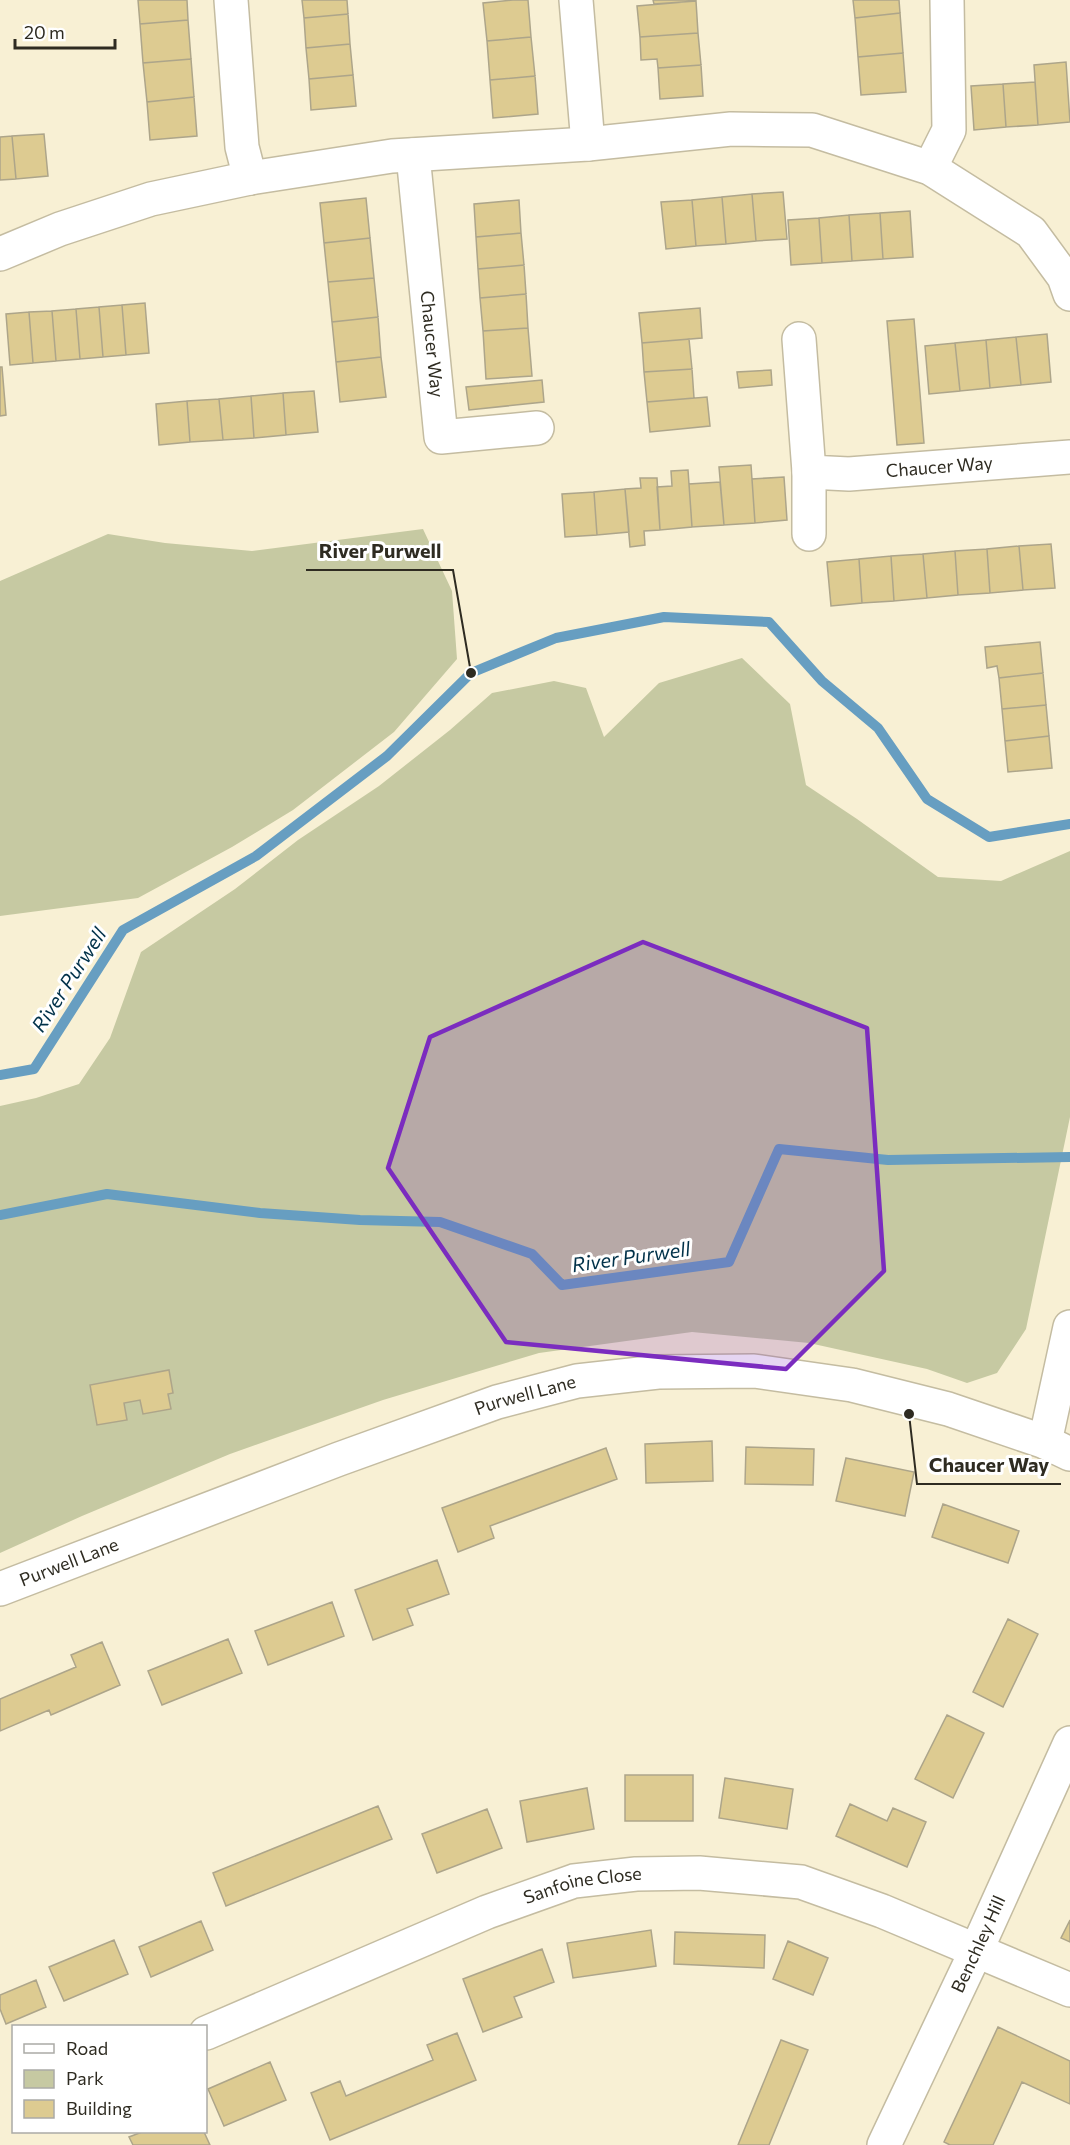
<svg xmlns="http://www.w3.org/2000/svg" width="1070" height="2145" font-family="Commissioner,sans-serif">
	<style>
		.green { fill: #c6c9a2 }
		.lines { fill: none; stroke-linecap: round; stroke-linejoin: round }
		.stream { stroke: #679ec1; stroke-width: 10 }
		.building { fill: #ddcb91; stroke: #ada58a; stroke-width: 1.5 }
		.street-casing { stroke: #c4bca1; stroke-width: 36 }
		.street { stroke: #fff; stroke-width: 33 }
		.marked { fill: #7b2cbf; fill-opacity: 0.2; stroke: #7b2cbf; stroke-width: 4.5; stroke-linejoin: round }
		.labels { text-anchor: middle; stroke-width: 6; stroke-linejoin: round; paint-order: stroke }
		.street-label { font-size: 18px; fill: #2e2b21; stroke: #fff }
		.water-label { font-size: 20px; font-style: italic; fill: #003149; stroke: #fff }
		.leader { fill: none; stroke: #2e2b21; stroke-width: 2 }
		.callout-dot { fill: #2e2b21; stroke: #fff; stroke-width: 2 }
		.callout-label { font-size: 20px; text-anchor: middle; font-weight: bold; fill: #2e2b21; stroke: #fff; stroke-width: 6; stroke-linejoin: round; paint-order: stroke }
	</style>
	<rect width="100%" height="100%" fill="#f8f0d4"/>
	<path class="green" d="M 423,529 L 452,591 L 457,659 L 394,732 L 293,810 L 232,847 L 138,898 L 0,916 L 0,581 L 108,534 L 165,543 L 252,551 Z
		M 742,658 L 790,704 L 806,785 L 857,819 L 938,877 L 1001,881 L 1070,851 L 1070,1117 L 1026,1329 L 997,1373 L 967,1383 L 927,1369 L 809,1343 L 692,1332 L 539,1353 L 383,1400 L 230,1454 L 82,1516 L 0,1553 L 0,1106 L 36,1098 L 79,1084 L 110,1038 L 141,952 L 235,889 L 298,840 L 379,786 L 450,730 L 492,693 L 554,681 L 586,688 L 604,737 L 659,683 Z"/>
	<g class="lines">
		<path class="stream" d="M 0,1075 L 34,1069 L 123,930 L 256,856 L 387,756 L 471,673 L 556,638 L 664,617 L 769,622 L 822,681 L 878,728 L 927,799 L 989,837 L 1070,824
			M 0,1215 L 107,1194 L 260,1213 L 360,1220 L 440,1222 L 532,1254 L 562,1285 L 729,1262 L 779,1149 L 888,1160 L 1070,1157"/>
	</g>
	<path class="building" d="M 138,0 L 187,0 L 188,20 L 140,24 Z
		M 302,0 L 347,0 L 348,14 L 304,18 Z
		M 513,0 L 528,0 L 531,37 L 487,41 L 483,3 Z
		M 653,0 L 696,0 L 696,1 L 654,4 Z
		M 853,0 L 899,0 L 900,13 L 855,18 Z
		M 696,1 L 698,33 L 640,37 L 637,6 Z
		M 900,13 L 903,53 L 858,57 L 855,18 Z
		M 348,14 L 350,44 L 306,48 L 304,18 Z
		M 188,20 L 191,59 L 143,63 L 140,24 Z
		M 698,33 L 701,65 L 658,68 L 657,59 L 641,60 L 640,37 Z
		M 531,37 L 535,76 L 490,80 L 487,41 Z
		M 350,44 L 353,75 L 309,79 L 306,48 Z
		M 903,53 L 906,92 L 861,95 L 858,57 Z
		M 191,59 L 194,97 L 147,102 L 143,63 Z
		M 1066,62 L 1070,122 L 1038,125 L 1034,65 Z
		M 701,65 L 703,96 L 660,99 L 658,68 Z
		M 353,75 L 356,106 L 311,110 L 309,79 Z
		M 535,76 L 538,114 L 493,118 L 490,80 Z
		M 1035,82 L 1038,125 L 1006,127 L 1003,84 Z
		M 1003,84 L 1006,127 L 974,130 L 971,86 Z
		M 194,97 L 197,136 L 150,140 L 147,102 Z
		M 44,134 L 48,176 L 16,179 L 12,136 Z
		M 12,136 L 16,179 L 0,180 L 0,137 Z
		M 783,192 L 787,239 L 756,241 L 752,194 Z
		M 752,194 L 756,241 L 726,244 L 722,197 Z
		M 722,197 L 726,244 L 696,246 L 692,200 Z
		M 366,198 L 370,238 L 324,243 L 320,203 Z
		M 519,200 L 521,233 L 476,237 L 474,204 Z
		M 692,200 L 696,246 L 666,249 L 661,202 Z
		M 910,211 L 913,257 L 883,259 L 880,213 Z
		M 880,213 L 883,259 L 852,261 L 849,215 Z
		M 849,215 L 852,261 L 822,263 L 819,218 Z
		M 819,218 L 822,263 L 791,265 L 788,220 Z
		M 521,233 L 524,265 L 478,269 L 476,237 Z
		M 370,238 L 374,278 L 328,282 L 324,243 Z
		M 524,265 L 526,294 L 480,298 L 478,269 Z
		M 374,278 L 378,317 L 332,322 L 328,282 Z
		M 526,294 L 528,328 L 483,331 L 480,298 Z
		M 145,303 L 149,353 L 126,355 L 122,305 Z
		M 122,305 L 126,355 L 103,357 L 99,307 Z
		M 99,307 L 103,357 L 80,359 L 76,309 Z
		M 700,308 L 702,338 L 642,343 L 639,313 Z
		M 76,309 L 80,359 L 56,361 L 52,311 Z
		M 52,311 L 56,361 L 33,363 L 29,312 Z
		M 29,312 L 33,363 L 10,365 L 6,314 Z
		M 378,317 L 381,357 L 336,362 L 332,322 Z
		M 914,319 L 924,443 L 897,445 L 887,321 Z
		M 528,328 L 532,376 L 486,379 L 483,331 Z
		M 1047,334 L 1051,382 L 1021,385 L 1016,337 Z
		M 1016,337 L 1021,385 L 990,388 L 986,340 Z
		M 689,339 L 692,369 L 644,372 L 642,343 Z
		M 986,340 L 990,388 L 960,391 L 955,343 Z
		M 955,343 L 960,391 L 929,394 L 925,346 Z
		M 381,357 L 386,397 L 340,402 L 336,362 Z
		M 0,367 L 2,367 L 6,415 L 0,416 Z
		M 692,369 L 694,398 L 647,402 L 644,372 Z
		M 771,370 L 772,385 L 739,388 L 737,372 Z
		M 542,380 L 544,402 L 469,410 L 466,387 Z
		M 314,391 L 318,432 L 286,435 L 283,393 Z
		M 283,393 L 286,435 L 254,438 L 251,396 Z
		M 251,396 L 254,438 L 223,440 L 219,399 Z
		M 707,397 L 710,426 L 650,432 L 647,402 Z
		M 219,399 L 223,440 L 190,442 L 187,401 Z
		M 187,401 L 190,442 L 159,445 L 156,404 Z
		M 751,465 L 755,523 L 724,525 L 719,467 Z
		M 688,470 L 692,527 L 660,530 L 657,487 L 672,486 L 671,471 Z
		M 784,477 L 787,520 L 755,523 L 752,479 Z
		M 640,478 L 657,478 L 660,530 L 644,531 L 645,545 L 630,547 L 625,489 L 641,488 Z
		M 720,482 L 724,525 L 692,527 L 689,484 Z
		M 625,489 L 629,532 L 597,535 L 594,492 Z
		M 594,492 L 597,535 L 565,537 L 562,494 Z
		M 1051,544 L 1055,588 L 1023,590 L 1019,546 Z
		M 1019,546 L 1023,590 L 990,593 L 987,549 Z
		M 987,549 L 990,593 L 958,595 L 955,551 Z
		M 955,551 L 958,595 L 927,598 L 923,554 Z
		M 923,554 L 927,598 L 894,601 L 891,556 Z
		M 891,556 L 894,601 L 862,603 L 859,559 Z
		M 859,559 L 862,603 L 831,606 L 827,562 Z
		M 1040,642 L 1043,673 L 999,678 L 997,666 L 987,668 L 985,647 Z
		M 1043,673 L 1046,705 L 1002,709 L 999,678 Z
		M 1046,705 L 1049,736 L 1005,741 L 1002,709 Z
		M 1049,736 L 1052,768 L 1008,772 L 1005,741 Z
		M 169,1370 L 173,1393 L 168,1394 L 171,1409 L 143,1414 L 140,1400 L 124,1403 L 127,1420 L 97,1425 L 90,1385 Z
		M 712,1441 L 713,1481 L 646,1483 L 645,1444 Z
		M 746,1447 L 814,1449 L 813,1485 L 745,1484 Z
		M 606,1448 L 617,1479 L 490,1526 L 494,1538 L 458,1552 L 442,1508 Z
		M 846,1458 L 914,1472 L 905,1516 L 836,1501 Z
		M 943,1504 L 1019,1531 L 1008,1563 L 932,1537 Z
		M 437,1560 L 449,1594 L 407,1609 L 413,1625 L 373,1640 L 355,1590 Z
		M 332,1602 L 344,1636 L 268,1665 L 255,1631 Z
		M 1008,1619 L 1038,1634 L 1003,1707 L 973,1692 Z
		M 228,1639 L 242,1673 L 162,1705 L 148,1671 Z
		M 102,1642 L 120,1685 L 51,1715 L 49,1710 L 0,1731 L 0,1699 L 76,1667 L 71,1655 Z
		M 947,1715 L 984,1733 L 953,1798 L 915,1779 Z
		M 625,1775 L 693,1775 L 693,1821 L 625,1821 Z
		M 725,1778 L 793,1789 L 787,1829 L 719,1818 Z
		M 587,1788 L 594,1829 L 527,1842 L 520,1801 Z
		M 850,1804 L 887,1821 L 893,1808 L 926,1822 L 907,1867 L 836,1836 Z
		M 378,1806 L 392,1839 L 226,1906 L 213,1873 Z
		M 487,1809 L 502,1848 L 437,1873 L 422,1834 Z
		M 1070,1920 L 1070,1942 L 1061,1938 Z
		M 201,1921 L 213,1950 L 151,1977 L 139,1947 Z
		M 651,1930 L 656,1966 L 573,1978 L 567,1943 Z
		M 675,1932 L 765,1935 L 764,1968 L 674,1964 Z
		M 114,1940 L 128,1974 L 64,2001 L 49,1967 Z
		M 788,1941 L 828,1958 L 813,1995 L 773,1979 Z
		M 542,1949 L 554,1982 L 514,1997 L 522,2017 L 483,2032 L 463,1979 Z
		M 36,1980 L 46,2007 L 6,2024 L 0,2009 L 0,1995 Z
		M 998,2027 L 1070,2061 L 1070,2104 L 1022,2082 L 993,2145 L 950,2145 L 944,2142 Z
		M 457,2033 L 476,2080 L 330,2140 L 311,2093 L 340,2081 L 346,2096 L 433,2060 L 427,2045 Z
		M 781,2040 L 808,2050 L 769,2145 L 738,2145 Z
		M 270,2062 L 286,2100 L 224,2126 L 208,2089 Z
		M 142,2132 L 204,2132 L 210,2145 L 133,2145 L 129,2137 Z"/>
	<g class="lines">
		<defs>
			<g id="street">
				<path d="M 231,0 L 242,147 L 250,178"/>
				<path d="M 576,0 L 588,144"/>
				<path id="s1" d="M 413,155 L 441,437 L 537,428"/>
				<path d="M 930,168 L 949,130 L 947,0"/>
				<path d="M 0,254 L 60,229 L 151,199 L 250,178 L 392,156 L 588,144 L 731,129 L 812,130 L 930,168 L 1031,232 L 1064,277 L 1070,294"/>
				<path id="s2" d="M 799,339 L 809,472 L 849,474 L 1070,457"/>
				<path d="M 809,534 L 809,472"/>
				<path d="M 1045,1442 L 1070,1327"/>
				<path id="s3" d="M 0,1589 L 339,1459 L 497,1402 L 577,1381 L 658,1372 L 754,1371 L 852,1385 L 948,1409 L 1045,1442 L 1070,1454"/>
				<path id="s4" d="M 206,2033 L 487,1912 L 574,1881 L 636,1874 L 699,1873 L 801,1882 L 882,1911 L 1070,1990"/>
				<path id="s5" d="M 884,2145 L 976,1951 L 1070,1743"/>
			</g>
		</defs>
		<use href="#street" class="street-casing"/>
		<use href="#street" class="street"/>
	</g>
	<path class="marked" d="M 643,942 L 867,1028 L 884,1271 L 786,1369 L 506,1342 L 388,1168 L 430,1037 Z"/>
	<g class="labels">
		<g class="street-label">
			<text dy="6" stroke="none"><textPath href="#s1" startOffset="190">Chaucer Way</textPath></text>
			<text dy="6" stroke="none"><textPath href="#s2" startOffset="264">Chaucer Way</textPath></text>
			<text dy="6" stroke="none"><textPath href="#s3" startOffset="560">Purwell Lane</textPath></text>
			<text dy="6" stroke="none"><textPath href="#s3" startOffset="74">Purwell Lane</textPath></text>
			<text dy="6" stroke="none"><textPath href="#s4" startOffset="406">Sanfoine Close</textPath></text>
			<text dy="6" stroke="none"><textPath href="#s5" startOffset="222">Benchley Hill</textPath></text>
		</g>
		<g class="water-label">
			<text transform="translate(69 980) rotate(-57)" y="7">River Purwell</text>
			<text transform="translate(631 1257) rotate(-8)" y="7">River Purwell</text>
		</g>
	</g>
	<path class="leader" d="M471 673L453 570H306M909 1414L917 1484H1061"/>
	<g class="callout-dot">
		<circle cx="471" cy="673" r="6"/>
		<circle cx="909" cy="1414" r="6"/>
	</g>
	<g class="callout-label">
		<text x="380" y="558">River Purwell</text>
		<text x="989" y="1472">Chaucer Way</text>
	</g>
	<rect x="12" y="2025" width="195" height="108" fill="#ffffff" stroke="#abaaa6" stroke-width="1.5"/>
	<rect x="24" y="2044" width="30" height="9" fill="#ffffff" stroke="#abaaa6" stroke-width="1.5"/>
	<text x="66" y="2055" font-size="18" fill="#2e2b21">Road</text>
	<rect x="24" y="2070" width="30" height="18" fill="#c6c9a2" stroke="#abaaa6" stroke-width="1.5"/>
	<text x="66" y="2085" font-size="18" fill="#2e2b21">Park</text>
	<rect x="24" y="2100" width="30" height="18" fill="#ddcb91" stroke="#abaaa6" stroke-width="1.5"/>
	<text x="66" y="2115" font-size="18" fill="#2e2b21">Building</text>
	<path d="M15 39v9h100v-9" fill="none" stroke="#2e2b21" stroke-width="3"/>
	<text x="24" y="39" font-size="18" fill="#2e2b21" stroke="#ffffff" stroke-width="4.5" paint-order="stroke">20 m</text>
</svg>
